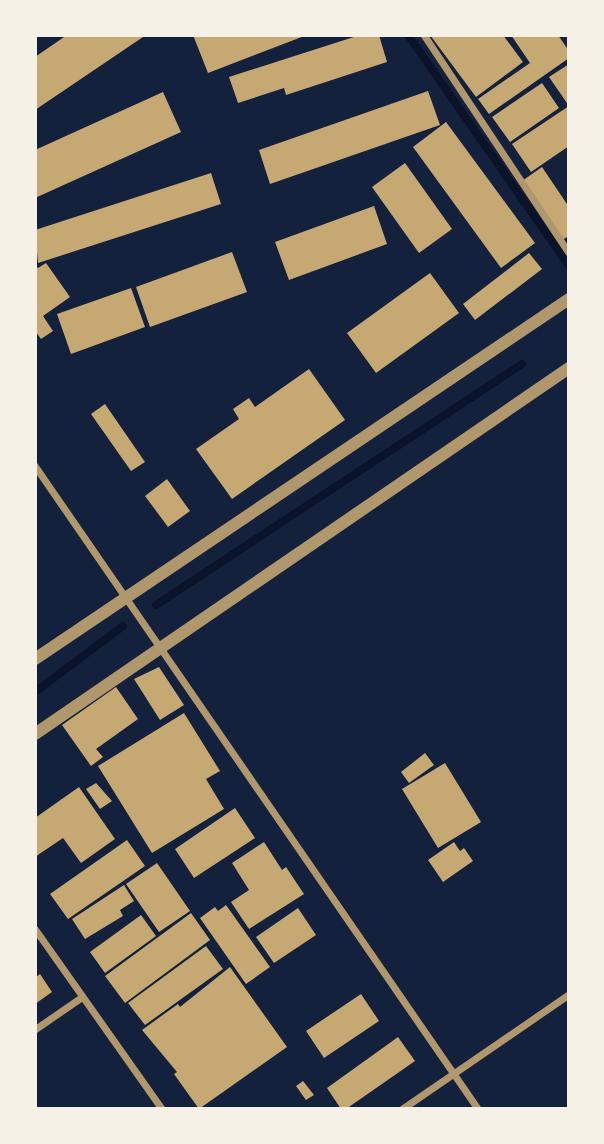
<svg xmlns="http://www.w3.org/2000/svg" width="604" height="1144" font-family="Lato,sans-serif">
	<style>
		.lines { fill: none; stroke-linecap: round; stroke-linejoin: round }
		.stream { stroke: #0b132b; stroke-width: 8 }
		.building { fill: #c6a872 }
		.minor { stroke: #b1986c; stroke-width: 7 }
		.tertiary { stroke: #b1986c; stroke-width: 12 }
	</style>
	<rect width="100%" height="100%" fill="#14213d"/>
	<g class="lines">
		<path class="stream" d="M 408,35 L 569,266
			M 156,605 L 522,364
			M 35,692 L 123,626"/>
	</g>
	<path class="building" d="M 67,35 L 146,35 L 35,110 L 35,57 Z
		M 193,35 L 307,35 L 208,73 Z
		M 360,35 L 379,35 L 387,62 L 286,95 L 284,88 L 238,103 L 229,77 Z
		M 430,35 L 503,35 L 523,62 L 476,97 Z
		M 511,35 L 558,35 L 569,51 L 569,58 L 489,114 L 478,99 L 530,63 Z
		M 569,64 L 569,146 L 531,172 L 512,144 L 569,106 L 549,77 Z
		M 542,83 L 559,108 L 510,142 L 492,117 Z
		M 428,91 L 440,125 L 270,184 L 259,150 Z
		M 163,92 L 181,132 L 35,198 L 35,150 Z
		M 446,122 L 535,243 L 501,268 L 413,147 Z
		M 405,163 L 452,229 L 419,253 L 372,187 Z
		M 542,167 L 569,207 L 569,236 L 562,240 L 522,181 Z
		M 211,173 L 221,204 L 38,263 L 35,230 Z
		M 374,206 L 387,244 L 289,280 L 275,242 Z
		M 232,252 L 247,292 L 150,327 L 136,287 Z
		M 529,253 L 542,269 L 475,320 L 463,304 Z
		M 46,263 L 70,297 L 43,316 L 53,331 L 41,339 L 35,331 L 35,265 L 38,268 Z
		M 430,273 L 459,313 L 376,373 L 347,333 Z
		M 131,288 L 145,327 L 71,354 L 57,314 Z
		M 309,369 L 345,420 L 232,499 L 196,449 L 239,419 L 233,409 L 249,398 L 255,407 Z
		M 105,404 L 145,462 L 131,471 L 91,414 Z
		M 167,479 L 190,511 L 168,527 L 145,496 Z
		M 159,667 L 184,705 L 160,720 L 134,679 Z
		M 116,687 L 138,719 L 96,749 L 103,757 L 91,766 L 62,725 Z
		M 184,713 L 220,771 L 206,779 L 224,809 L 152,853 L 98,766 Z
		M 425,753 L 434,765 L 409,783 L 401,772 Z
		M 445,763 L 481,822 L 438,848 L 402,789 Z
		M 96,783 L 112,801 L 100,809 L 86,789 Z
		M 79,787 L 115,839 L 81,863 L 63,838 L 35,857 L 35,818 Z
		M 235,808 L 255,838 L 194,878 L 175,849 Z
		M 127,840 L 145,866 L 68,919 L 50,894 Z
		M 264,842 L 282,870 L 286,867 L 304,894 L 249,929 L 231,902 L 249,890 L 232,863 Z
		M 454,842 L 460,851 L 464,848 L 473,861 L 443,882 L 428,860 Z
		M 157,863 L 190,911 L 159,932 L 126,884 Z
		M 124,885 L 134,901 L 120,910 L 123,916 L 85,939 L 72,919 Z
		M 226,905 L 270,967 L 246,984 L 200,918 L 215,907 L 218,911 Z
		M 298,908 L 316,935 L 274,963 L 256,937 Z
		M 191,913 L 210,940 L 125,1003 L 105,976 Z
		M 141,915 L 156,936 L 105,973 L 90,952 Z
		M 206,946 L 223,969 L 145,1025 L 128,1003 Z
		M 230,967 L 287,1047 L 199,1109 L 174,1074 L 177,1072 L 142,1030 L 178,1004 L 180,1007 Z
		M 40,974 L 52,992 L 35,1004 L 35,978 Z
		M 361,994 L 379,1021 L 324,1058 L 306,1031 Z
		M 398,1037 L 415,1061 L 346,1109 L 341,1109 L 327,1088 Z
		M 303,1081 L 314,1095 L 306,1100 L 296,1086 Z"/>
	<g class="lines">
		<path class="minor" d="M 424,35 L 569,253
			M 35,466 L 478,1109
			M 35,929 L 162,1109
			M 35,1030 L 83,997
			M 403,1109 L 569,995"/>
		<path class="tertiary" d="M 35,659 L 569,299
			M 35,734 L 569,368"/>
	</g>
	<rect width="604" height="1144" fill="none" stroke="#f6f1e7" stroke-width="74"/>
</svg>
